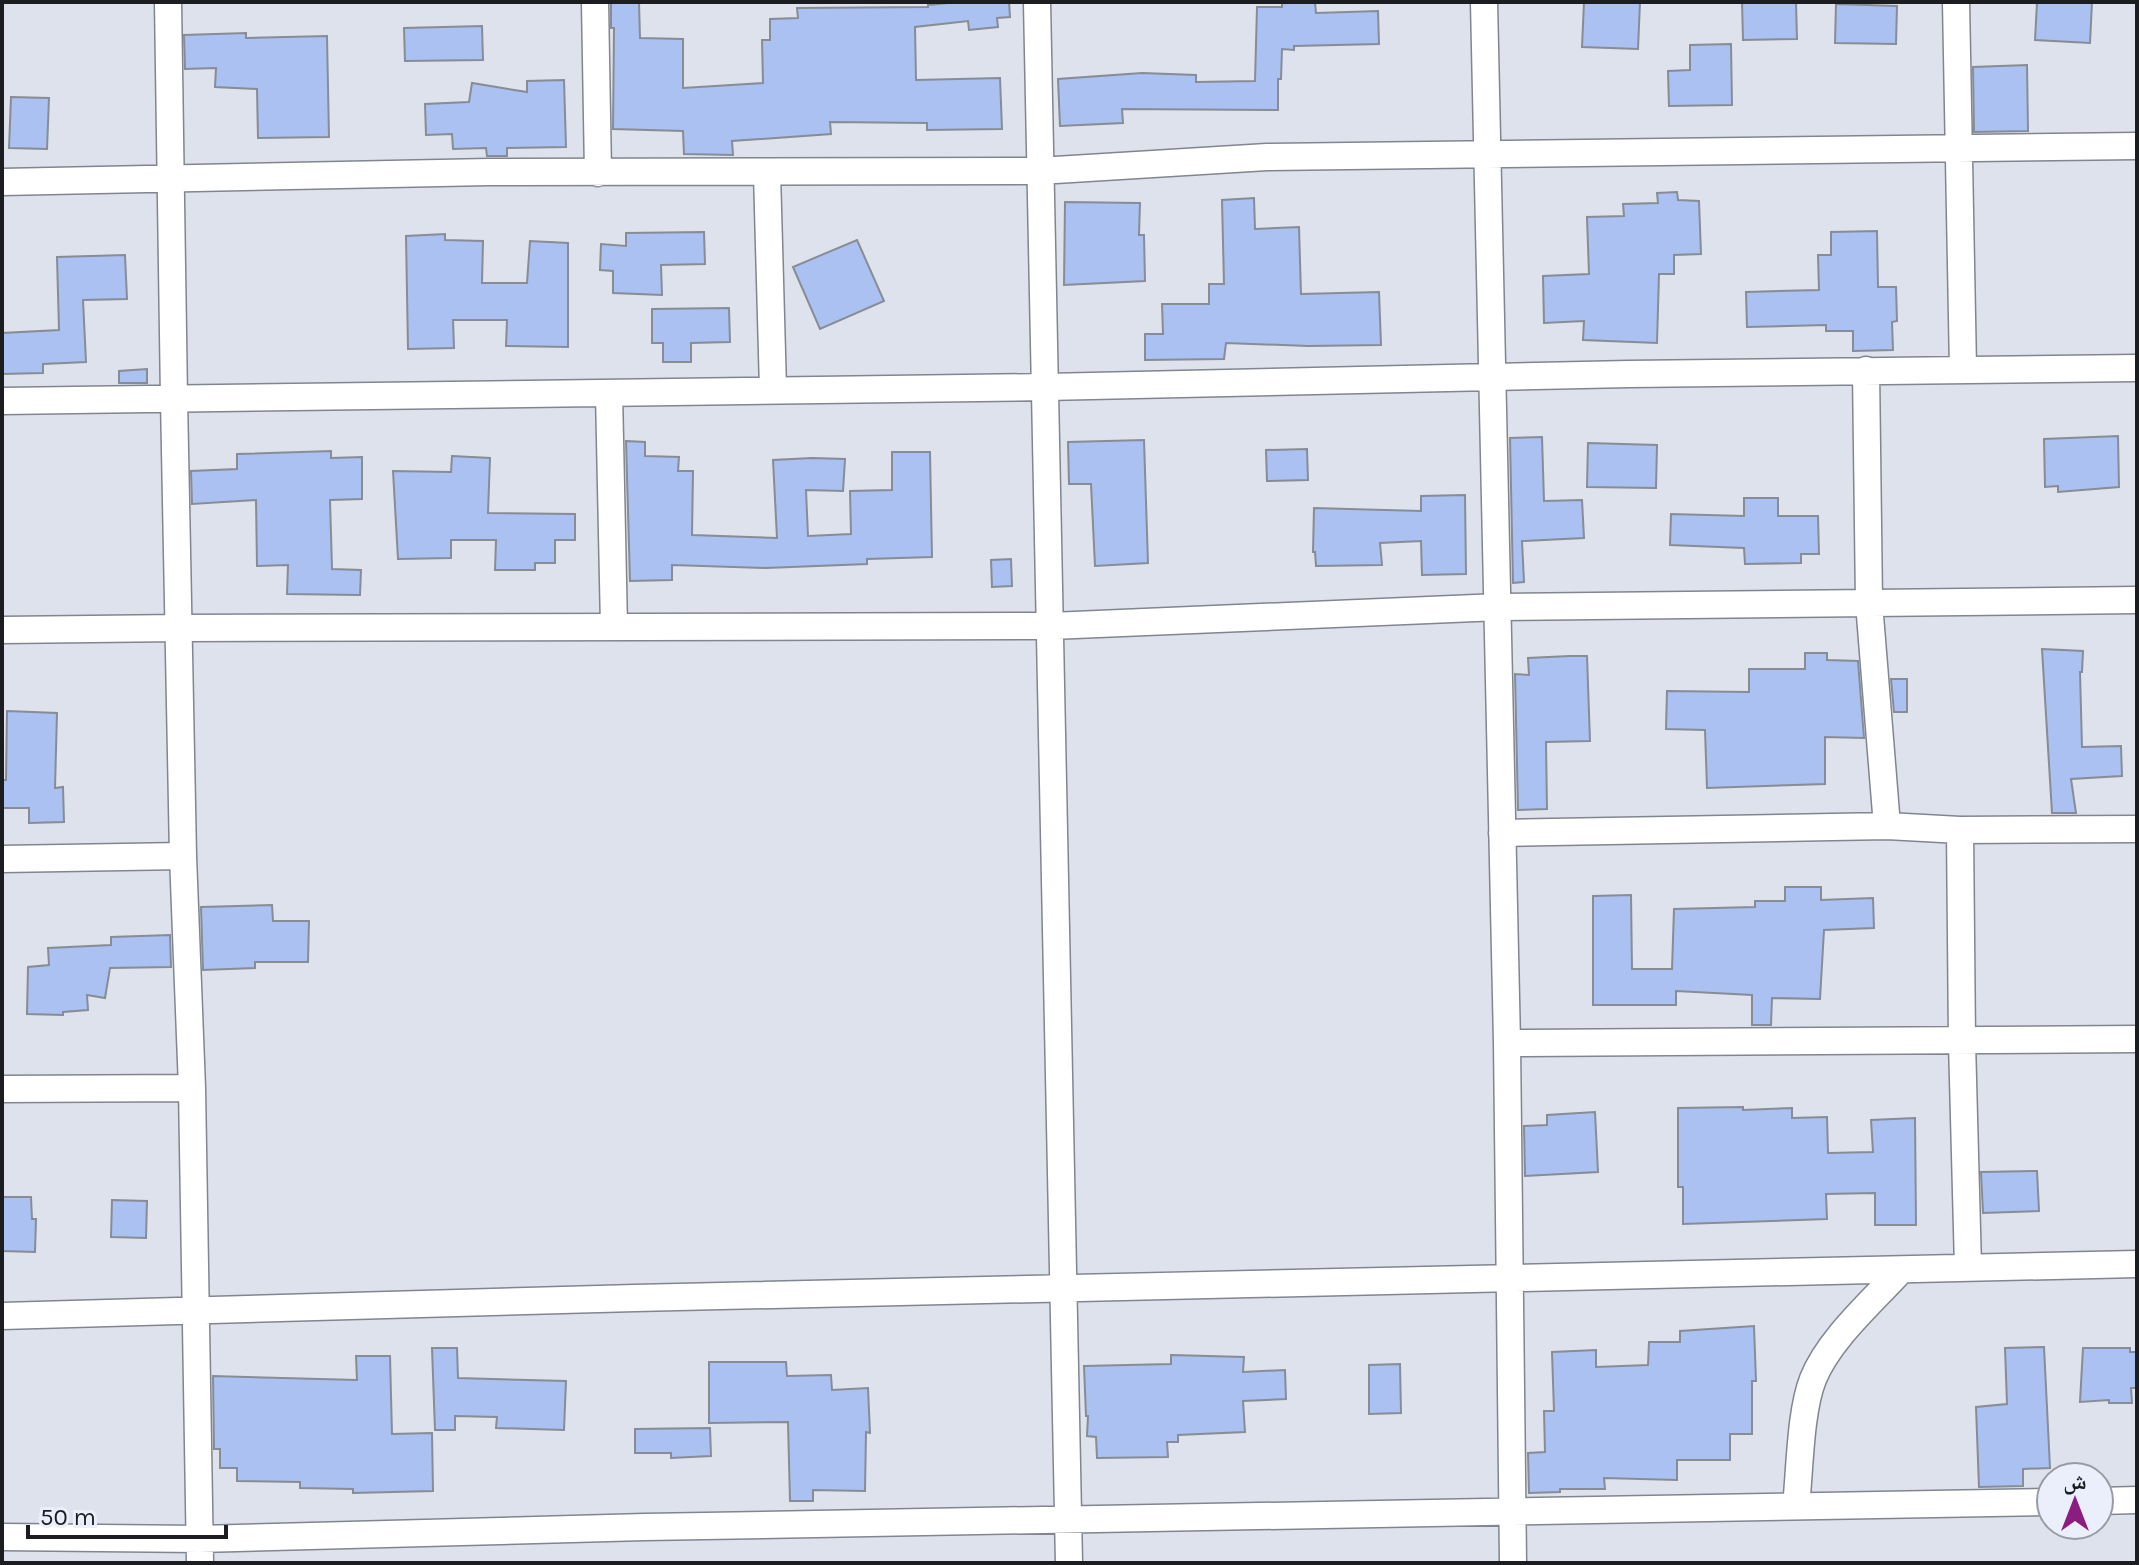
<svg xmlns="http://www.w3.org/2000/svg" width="2139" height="1565" font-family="Karla,'Noto Naskh Arabic',sans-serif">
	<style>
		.building { fill: #aac1f1; stroke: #878c96; stroke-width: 2 }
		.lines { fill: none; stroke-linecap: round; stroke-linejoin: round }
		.minor-casing { stroke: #81858f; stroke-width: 29 }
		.minor { stroke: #fff; stroke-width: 26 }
	</style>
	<rect width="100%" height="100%" fill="#dde2ed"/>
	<path class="building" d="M 611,2 L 639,2 L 640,38 L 683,39 L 683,88 L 763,83 L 762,40 L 770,40 L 770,19 L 798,18 L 797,8 L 928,7 L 928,5 L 959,2 L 1009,2 L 1010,17 L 997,18 L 998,27 L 969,30 L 968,21 L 915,27 L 916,80 L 1000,78 L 1002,129 L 927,130 L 927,123 L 830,122 L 831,134 L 732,141 L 733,155 L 684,154 L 683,131 L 613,129 L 614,28 L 611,28 Z
		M 1282,2 L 1315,2 L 1316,13 L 1378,11 L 1379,44 L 1294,46 L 1294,50 L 1282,49 L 1281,79 L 1278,79 L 1278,110 L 1122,109 L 1123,123 L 1060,126 L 1058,79 L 1142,73 L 1196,75 L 1196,82 L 1255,81 L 1257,7 L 1282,7 Z
		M 1584,2 L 1640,2 L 1638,49 L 1582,47 Z
		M 1742,2 L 1796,2 L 1797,39 L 1743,40 Z
		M 2037,2 L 2092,2 L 2090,43 L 2035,40 Z
		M 1836,4 L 1897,6 L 1896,44 L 1835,43 Z
		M 482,26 L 483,60 L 405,61 L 404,28 Z
		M 246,33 L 246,38 L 327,36 L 329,137 L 258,138 L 257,89 L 215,87 L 216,68 L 185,69 L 184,35 Z
		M 1731,44 L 1732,105 L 1669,106 L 1668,71 L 1690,70 L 1690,45 Z
		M 2027,65 L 2028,131 L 1974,132 L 1973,67 Z
		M 564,80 L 566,147 L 507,148 L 507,156 L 487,156 L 486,148 L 453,149 L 452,134 L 426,135 L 425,104 L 469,102 L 472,83 L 527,92 L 527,81 Z
		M 11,97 L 49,98 L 47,149 L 9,148 Z
		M 1677,192 L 1678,200 L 1699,201 L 1701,254 L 1674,255 L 1674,274 L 1659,274 L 1657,343 L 1583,340 L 1584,321 L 1544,323 L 1543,276 L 1589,274 L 1587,217 L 1624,216 L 1623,204 L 1658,203 L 1657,193 Z
		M 1254,198 L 1255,229 L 1299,227 L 1301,294 L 1379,292 L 1381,345 L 1308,346 L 1226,343 L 1224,359 L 1145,360 L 1145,334 L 1163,334 L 1162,304 L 1209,304 L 1209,284 L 1224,284 L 1222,200 Z
		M 1065,202 L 1140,203 L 1139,235 L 1144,235 L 1145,281 L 1064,285 Z
		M 1877,231 L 1878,287 L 1896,287 L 1897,321 L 1892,322 L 1893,350 L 1853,351 L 1853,331 L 1826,331 L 1826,325 L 1747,327 L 1746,292 L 1819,290 L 1818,255 L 1831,255 L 1831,232 Z
		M 704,232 L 705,264 L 661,265 L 662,295 L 613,293 L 613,271 L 600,270 L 601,244 L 626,246 L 626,233 Z
		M 445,234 L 445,240 L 483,241 L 482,283 L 527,283 L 530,241 L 568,243 L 568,347 L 506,346 L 507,320 L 453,320 L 454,348 L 408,349 L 406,236 Z
		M 857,240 L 884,301 L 820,329 L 793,267 Z
		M 125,255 L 127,299 L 83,300 L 86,362 L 43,364 L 43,373 L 2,374 L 2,333 L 59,330 L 57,257 Z
		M 729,308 L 730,342 L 691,343 L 691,362 L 663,362 L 663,343 L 652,343 L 652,309 Z
		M 147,369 L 147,383 L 119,383 L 119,371 Z
		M 2118,436 L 2119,487 L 2058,492 L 2058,486 L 2045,487 L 2044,439 Z
		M 1542,437 L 1544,501 L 1582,500 L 1584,538 L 1522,541 L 1524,582 L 1513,583 L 1510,438 Z
		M 1144,440 L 1148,563 L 1095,566 L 1091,484 L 1069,484 L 1068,442 Z
		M 626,441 L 645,442 L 645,456 L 679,457 L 678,471 L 693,471 L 692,535 L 777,538 L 773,460 L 812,458 L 845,459 L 843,491 L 806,490 L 808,536 L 851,534 L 850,491 L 892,490 L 892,452 L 930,452 L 932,557 L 867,559 L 867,564 L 766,568 L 672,565 L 672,580 L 630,581 Z
		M 1588,443 L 1657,445 L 1656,488 L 1587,487 Z
		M 1307,449 L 1308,480 L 1267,481 L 1266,450 Z
		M 331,451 L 331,458 L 362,457 L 362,499 L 330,500 L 332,569 L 361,570 L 360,595 L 287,594 L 288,565 L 257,566 L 256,500 L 192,504 L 191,471 L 237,469 L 237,454 Z
		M 452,456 L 490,458 L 488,513 L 575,514 L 575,540 L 555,540 L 555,563 L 535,563 L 535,570 L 495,570 L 496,540 L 451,540 L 451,558 L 398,559 L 393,471 L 451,472 Z
		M 1465,495 L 1466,574 L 1422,575 L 1421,541 L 1380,543 L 1382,565 L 1316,566 L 1315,552 L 1313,552 L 1314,508 L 1421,511 L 1421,496 Z
		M 1744,498 L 1778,498 L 1778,516 L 1818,516 L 1819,554 L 1801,554 L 1801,563 L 1745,564 L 1744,548 L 1670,545 L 1671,514 L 1744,516 Z
		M 1011,559 L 1012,586 L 992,587 L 991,560 Z
		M 2042,649 L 2083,651 L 2082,672 L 2080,672 L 2082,747 L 2121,746 L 2122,776 L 2071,779 L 2076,813 L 2052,813 Z
		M 1805,653 L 1827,653 L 1827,660 L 1858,661 L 1864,738 L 1825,737 L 1825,784 L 1707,788 L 1705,730 L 1666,729 L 1667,691 L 1749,692 L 1749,669 L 1805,669 Z
		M 1570,656 L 1587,656 L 1590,741 L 1546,742 L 1547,809 L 1518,810 L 1515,674 L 1529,675 L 1528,658 Z
		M 1891,679 L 1907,679 L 1907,712 L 1894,712 Z
		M 7,711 L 57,713 L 55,788 L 63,787 L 64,822 L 29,823 L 29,808 L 2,808 L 2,780 L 6,780 Z
		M 1785,887 L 1821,887 L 1821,900 L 1873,898 L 1874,928 L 1824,930 L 1820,999 L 1772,998 L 1771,1025 L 1752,1025 L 1752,995 L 1676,991 L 1676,1005 L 1593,1005 L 1593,896 L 1631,895 L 1632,969 L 1672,969 L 1674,909 L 1755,907 L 1755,901 L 1785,901 Z
		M 272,905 L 273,921 L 309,921 L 308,962 L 255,962 L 255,968 L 203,970 L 201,907 Z
		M 170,935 L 171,967 L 110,968 L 105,998 L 87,995 L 88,1010 L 63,1012 L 63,1015 L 27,1014 L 28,967 L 49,965 L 48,948 L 111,945 L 111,937 Z
		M 1743,1107 L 1743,1110 L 1792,1108 L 1792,1118 L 1827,1117 L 1828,1153 L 1873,1152 L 1871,1120 L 1915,1118 L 1916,1225 L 1875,1225 L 1875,1193 L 1826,1194 L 1827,1219 L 1683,1224 L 1683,1187 L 1678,1187 L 1678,1108 Z
		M 1595,1112 L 1598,1172 L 1525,1176 L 1524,1126 L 1547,1125 L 1547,1115 Z
		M 2037,1171 L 2039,1211 L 1983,1213 L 1981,1172 Z
		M 2,1197 L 31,1197 L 32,1219 L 36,1219 L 35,1252 L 2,1251 Z
		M 112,1200 L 147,1201 L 146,1238 L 111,1237 Z
		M 1754,1326 L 1756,1381 L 1752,1381 L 1752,1434 L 1730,1434 L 1730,1460 L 1677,1460 L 1677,1480 L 1604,1478 L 1605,1489 L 1560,1489 L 1560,1492 L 1529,1493 L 1528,1453 L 1545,1452 L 1544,1411 L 1554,1411 L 1552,1352 L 1596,1350 L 1596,1367 L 1648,1365 L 1649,1342 L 1680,1342 L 1680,1331 Z
		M 2044,1347 L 2050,1468 L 2023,1469 L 2023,1486 L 1979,1487 L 1976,1407 L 2007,1404 L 2005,1348 Z
		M 432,1348 L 457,1348 L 458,1378 L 566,1381 L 564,1430 L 496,1428 L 497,1417 L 455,1416 L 455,1430 L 435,1430 Z
		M 2083,1348 L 2130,1348 L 2130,1352 L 2137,1352 L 2137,1388 L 2131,1388 L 2132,1403 L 2109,1403 L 2109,1400 L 2080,1402 Z
		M 1171,1355 L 1244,1357 L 1243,1372 L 1285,1370 L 1286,1399 L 1243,1401 L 1245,1432 L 1178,1435 L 1178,1442 L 1167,1442 L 1168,1457 L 1097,1458 L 1096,1437 L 1087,1436 L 1088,1416 L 1086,1416 L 1084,1366 L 1171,1364 Z
		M 356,1356 L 390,1356 L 392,1434 L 432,1433 L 433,1491 L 353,1493 L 353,1489 L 300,1488 L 300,1482 L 237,1481 L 237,1468 L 220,1468 L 220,1449 L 214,1449 L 213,1376 L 357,1380 Z
		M 709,1362 L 786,1362 L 787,1376 L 831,1375 L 832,1390 L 868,1388 L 870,1433 L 866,1432 L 865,1491 L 813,1490 L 813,1501 L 790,1501 L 788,1422 L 709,1423 Z
		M 1400,1364 L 1401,1413 L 1369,1414 L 1369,1365 Z
		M 710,1428 L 711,1456 L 671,1458 L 671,1453 L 635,1453 L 635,1429 Z"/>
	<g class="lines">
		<defs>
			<path id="minor" d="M 168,2 L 174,399 L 183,856 L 192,1088 L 200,1563
				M 595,2 L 598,173
				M 1037,2 L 1069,1563
				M 1484,2 L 1507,1043 L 1513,1563
				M 1956,2 L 1963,369
				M 767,173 L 773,389
				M 2,182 L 489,172 L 1039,171 L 1267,157 L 2137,146
				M 1866,370 L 1869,603 L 1887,826
				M 609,393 L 614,627
				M 2,401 L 1046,387 L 1629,374 L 2137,368
				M 2,630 L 180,628 L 1051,626 L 1499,607 L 2137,600
				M 1960,830 L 1962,1042 L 1968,1267
				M 1502,833 L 1887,826 L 1960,830 L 2137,829
				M 2,859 L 183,856
				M 1507,1043 L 2137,1039
				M 2,1089 L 192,1088
				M 2,1316 L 635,1298 L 2137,1264
				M 2099,1501 L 2137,1500
				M 1796,1506 C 1800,1469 1800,1412 1813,1379 C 1829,1339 1873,1301 1901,1270
				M 2,1537 L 199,1539 L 645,1527 L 2051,1502"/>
		</defs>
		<use href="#minor" class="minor-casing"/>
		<use href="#minor" class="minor"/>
	</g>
	<rect width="2139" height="1565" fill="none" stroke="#1b1d21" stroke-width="8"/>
	<g transform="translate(2075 1501)"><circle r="38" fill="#eaeffb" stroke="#979ba4" stroke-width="2"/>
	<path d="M0-6L14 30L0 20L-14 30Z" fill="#8b1d80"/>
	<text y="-12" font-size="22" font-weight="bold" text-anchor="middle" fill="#1b1d21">ش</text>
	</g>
	<path d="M28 1525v12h198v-12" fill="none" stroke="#1b1d21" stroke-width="4"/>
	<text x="40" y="1525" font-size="24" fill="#1b1d21" stroke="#eaeffb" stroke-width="6" paint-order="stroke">50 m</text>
</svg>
